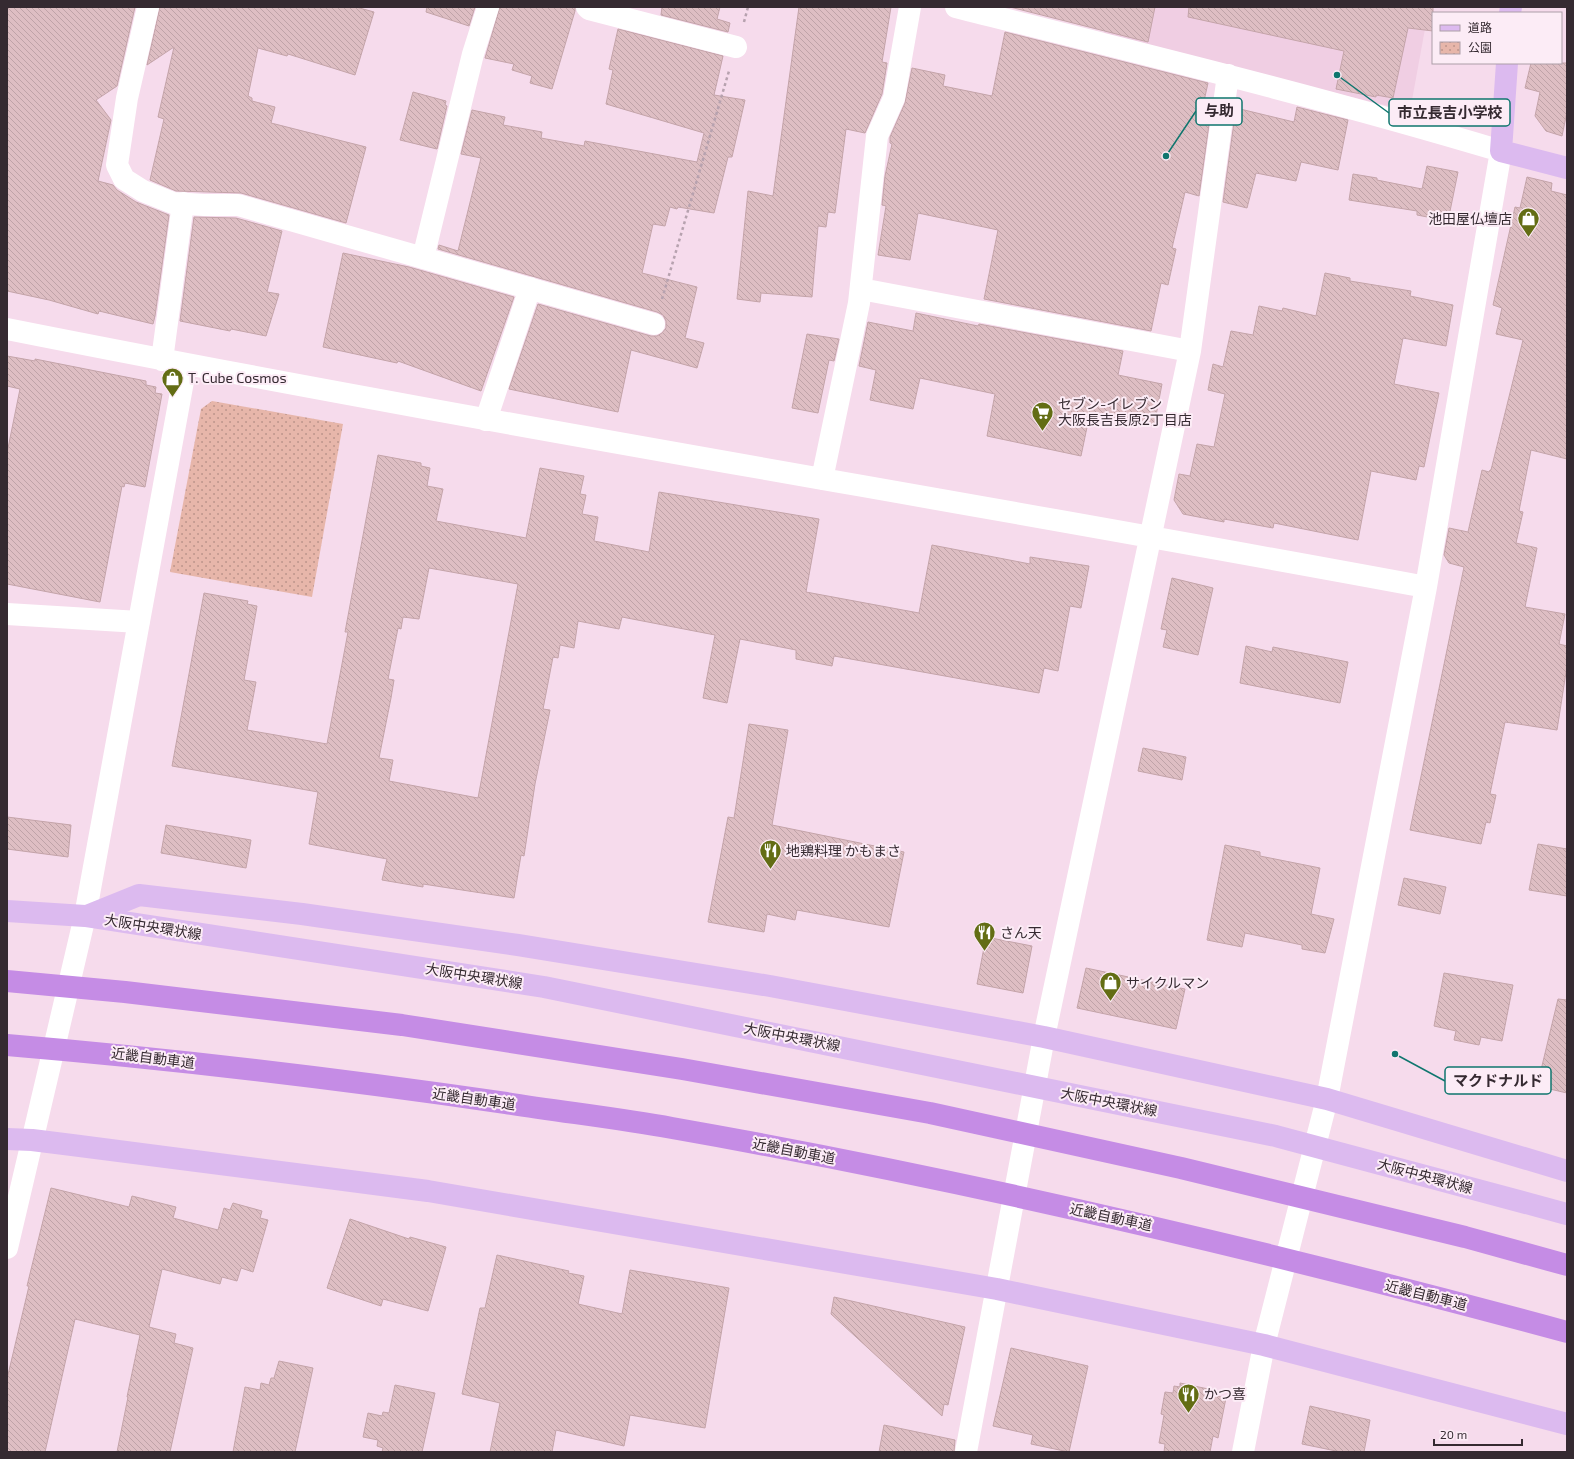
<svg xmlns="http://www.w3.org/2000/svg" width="1574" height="1459" font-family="'Exo 2','Noto Sans JP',sans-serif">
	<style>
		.built { fill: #f0cee3 }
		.park { fill: url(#park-dots) }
		.building { fill: url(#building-back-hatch); stroke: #c4a4a9; fill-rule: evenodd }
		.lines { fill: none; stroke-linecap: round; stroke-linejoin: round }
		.path { stroke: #b7a2af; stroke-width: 2.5; stroke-dasharray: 3 3; stroke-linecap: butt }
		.minor { stroke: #fff; stroke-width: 22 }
		.major { stroke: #dcbaef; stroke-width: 22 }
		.highway { stroke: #c58ce5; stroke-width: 22 }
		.labels { text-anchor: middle; stroke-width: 4; stroke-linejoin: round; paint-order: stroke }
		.poi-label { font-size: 14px; fill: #352a31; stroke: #fcecf6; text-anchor: start }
		.street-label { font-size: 14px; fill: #352a31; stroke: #fcecf6 }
		.leader { fill: none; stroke: #0f766e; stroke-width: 1.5 }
		.callout-dot { fill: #0f766e; stroke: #fcecf6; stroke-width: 1.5 }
		.callout { fill: #fcecf6; stroke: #0f766e; stroke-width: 1.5 }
		.callout-label { font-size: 15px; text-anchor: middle; font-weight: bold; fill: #352a31 }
	</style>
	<defs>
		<pattern id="park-dots" width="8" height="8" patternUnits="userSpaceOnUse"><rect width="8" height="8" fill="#e7b6aa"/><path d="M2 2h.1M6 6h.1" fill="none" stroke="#bc948b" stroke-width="1.8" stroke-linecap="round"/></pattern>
		<pattern id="building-back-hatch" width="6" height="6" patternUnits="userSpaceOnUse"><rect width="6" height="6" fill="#debec3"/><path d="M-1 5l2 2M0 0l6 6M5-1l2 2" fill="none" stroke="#bfa3a8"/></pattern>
	</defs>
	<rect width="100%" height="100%" fill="#f6dbec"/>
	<path class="built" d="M 1111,7 L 1429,7 L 1410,111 L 1103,38 Z"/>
	<path class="park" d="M 212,401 L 343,424 L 312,597 L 170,572 L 201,409 Z"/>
	<path class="building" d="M 7,7 L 135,7 L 117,86 L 96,100 L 111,120 L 98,181 L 113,185 L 117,190 L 136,202 L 169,215 L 155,316 L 153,324 L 99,311 L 98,314 L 49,300 L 7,291 Z
		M 160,7 L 356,7 L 374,12 L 355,75 L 288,54 L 287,56 L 258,48 L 248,96 L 252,98 L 252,101 L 275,107 L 271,123 L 366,147 L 346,223 L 241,193 L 176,191 L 150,180 L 164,119 L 158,117 L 174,47 L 147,65 Z
		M 427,7 L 475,7 L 469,26 L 426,12 Z
		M 500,7 L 575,7 L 575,11 L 552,89 L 530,83 L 532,76 L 512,70 L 514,64 L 485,58 Z
		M 662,7 L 720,7 L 717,19 L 730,23 L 728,32 L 661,15 Z
		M 799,7 L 891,7 L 882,62 L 887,63 L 882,94 L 865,133 L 846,129 L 835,213 L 828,212 L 826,227 L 818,226 L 812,297 L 761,293 L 760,302 L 737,299 L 748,191 L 773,196 Z
		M 1010,7 L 1155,7 L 1148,42 Z
		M 1189,7 L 1433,7 L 1433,31 L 1408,28 L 1393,98 L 1376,95 L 1376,97 L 1336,89 L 1344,51 L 1188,17 Z
		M 618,29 L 723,56 L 714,95 L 745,100 L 732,157 L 728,157 L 714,213 L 678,207 L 677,209 L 670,207 L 665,226 L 653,224 L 642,273 L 697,287 L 685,338 L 704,343 L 697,368 L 631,350 L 618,412 L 509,389 L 538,304 L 651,336 L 657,336 L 662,333 L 666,328 L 666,321 L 663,315 L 657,312 L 438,249 L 439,245 L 458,251 L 481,158 L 461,154 L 472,110 L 505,117 L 503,125 L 542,132 L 541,138 L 584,146 L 585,141 L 697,162 L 704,133 L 606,104 L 613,70 L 609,69 Z
		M 1005,32 L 1208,83 L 1204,101 L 1212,103 L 1199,196 L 1185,192 L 1172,248 L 1176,249 L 1168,285 L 1161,283 L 1151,331 L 984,299 L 998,230 L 918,213 L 910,260 L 878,255 L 886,206 L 882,205 L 885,176 L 892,144 L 890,143 L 890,137 L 905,103 L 912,68 L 945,75 L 943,86 L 992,96 Z
		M 1531,63 L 1567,63 L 1567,112 L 1562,136 L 1546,131 L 1535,116 L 1540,92 L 1525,88 Z
		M 413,92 L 446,101 L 445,105 L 447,106 L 437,149 L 400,140 Z
		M 1297,107 L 1348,120 L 1338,170 L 1301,162 L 1296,181 L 1256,173 L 1247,208 L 1223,202 L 1236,108 L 1294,122 Z
		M 1427,166 L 1458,172 L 1448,221 L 1417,215 L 1417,211 L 1349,200 L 1353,174 L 1377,178 L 1377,180 L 1422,189 Z
		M 1527,177 L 1552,183 L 1551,191 L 1567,195 L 1567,459 L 1531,450 L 1519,511 L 1523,512 L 1516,543 L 1537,548 L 1525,607 L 1565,614 L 1559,644 L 1567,646 L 1567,666 L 1557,730 L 1505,722 L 1490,794 L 1496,795 L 1490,823 L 1486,822 L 1481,844 L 1410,830 L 1464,567 L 1449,563 L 1444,555 L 1449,528 L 1468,532 L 1482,470 L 1489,472 L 1490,470 L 1491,470 L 1523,340 L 1496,334 L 1502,308 L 1493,305 L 1515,207 L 1520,208 Z
		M 194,217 L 236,218 L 282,231 L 267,292 L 279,294 L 266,336 L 231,329 L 230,331 L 180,321 Z
		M 343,253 L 409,267 L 514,297 L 481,391 L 398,361 L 397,363 L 323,347 Z
		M 1325,273 L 1350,278 L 1350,281 L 1411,291 L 1410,296 L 1453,305 L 1446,346 L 1403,338 L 1394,384 L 1439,393 L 1424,467 L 1419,466 L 1416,480 L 1371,471 L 1358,540 L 1274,523 L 1273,528 L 1224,519 L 1224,522 L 1183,514 L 1174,500 L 1179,474 L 1190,476 L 1197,444 L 1214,447 L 1225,394 L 1208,390 L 1213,364 L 1223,367 L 1231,331 L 1253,335 L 1259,306 L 1282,311 L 1283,308 L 1316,316 Z
		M 916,313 L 978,326 L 979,324 L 1123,351 L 1118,375 L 1162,384 L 1154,426 L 1090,413 L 1081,456 L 987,436 L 995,394 L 920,378 L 913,409 L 870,400 L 876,370 L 859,366 L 868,322 L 913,331 Z
		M 807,334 L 839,339 L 834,361 L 829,360 L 818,413 L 792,408 Z
		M 7,356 L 35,361 L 35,359 L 146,381 L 146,385 L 156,387 L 155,393 L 162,394 L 145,487 L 125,483 L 124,487 L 122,486 L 100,602 L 7,584 L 7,453 L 20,389 L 7,386 Z
		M 378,455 L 421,463 L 421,466 L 430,468 L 427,486 L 443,489 L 436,521 L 526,538 L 540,468 L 584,476 L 580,494 L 586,495 L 582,514 L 598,517 L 594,541 L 649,552 L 659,492 L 819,519 L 806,592 L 919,613 L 932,545 L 1030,564 L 1030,557 L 1089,566 L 1081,608 L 1070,606 L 1058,671 L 1044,668 L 1039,693 L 834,656 L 832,666 L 796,659 L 796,650 L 740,639 L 727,703 L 703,698 L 715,635 L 622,617 L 619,629 L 578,621 L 574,648 L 560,645 L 558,658 L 553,657 L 543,709 L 550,710 L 535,784 L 524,856 L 521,855 L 514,898 L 423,884 L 423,887 L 382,880 L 387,859 L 309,844 L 318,792 L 172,766 L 204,593 L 248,601 L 247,604 L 257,606 L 244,680 L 256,682 L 247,730 L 327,744 L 348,632 L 345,632 ZM 429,568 L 518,584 L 478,798 L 389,781 L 393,760 L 379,758 L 391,698 L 394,680 L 388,679 L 398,628 L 401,629 L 403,617 L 419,619 Z
		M 1172,578 L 1213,588 L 1198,655 L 1163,647 L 1167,630 L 1161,629 Z
		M 1246,646 L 1272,652 L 1273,647 L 1348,662 L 1340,703 L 1240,683 Z
		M 749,724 L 788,730 L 772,825 L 904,852 L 889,927 L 797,910 L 795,920 L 767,914 L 764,932 L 708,922 L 728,817 L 734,818 Z
		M 1143,748 L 1186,757 L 1182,780 L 1138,771 Z
		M 7,817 L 71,825 L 68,857 L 7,849 Z
		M 166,825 L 251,840 L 246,868 L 161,853 Z
		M 1538,844 L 1567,849 L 1567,896 L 1529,890 Z
		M 1225,845 L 1260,852 L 1260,856 L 1320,868 L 1311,914 L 1334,919 L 1325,953 L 1302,949 L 1302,945 L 1245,933 L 1242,947 L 1207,940 Z
		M 1404,878 L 1446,887 L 1440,914 L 1398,905 Z
		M 986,937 L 1032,946 L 1023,993 L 977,984 Z
		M 1086,968 L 1185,989 L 1176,1029 L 1077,1008 Z
		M 1444,973 L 1513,985 L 1502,1041 L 1481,1037 L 1479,1045 L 1454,1040 L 1456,1031 L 1434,1026 Z
		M 1558,999 L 1567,1000 L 1567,1093 L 1541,1087 L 1544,1071 L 1541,1070 Z
		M 51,1188 L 129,1207 L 132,1196 L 176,1207 L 173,1218 L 218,1230 L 224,1208 L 230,1210 L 233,1203 L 262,1211 L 260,1218 L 268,1220 L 253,1272 L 241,1268 L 237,1281 L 222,1277 L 220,1284 L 162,1269 L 149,1327 L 176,1334 L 174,1343 L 193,1348 L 170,1452 L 117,1452 L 128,1397 L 127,1397 L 140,1335 L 75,1319 L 45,1452 L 7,1452 L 7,1379 L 29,1286 L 27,1286 Z
		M 350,1219 L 409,1239 L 410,1237 L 446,1247 L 428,1311 L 383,1299 L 381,1306 L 327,1288 Z
		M 497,1255 L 569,1271 L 568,1273 L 584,1276 L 578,1304 L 622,1314 L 630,1270 L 729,1288 L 705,1428 L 630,1415 L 624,1446 L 556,1430 L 552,1452 L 490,1452 L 500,1403 L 462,1394 L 480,1308 L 485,1308 Z
		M 834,1297 L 965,1327 L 948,1405 L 944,1404 L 942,1416 L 831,1314 Z
		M 1011,1348 L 1088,1366 L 1069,1452 L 1031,1444 L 1033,1435 L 993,1426 Z
		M 279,1361 L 313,1368 L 295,1452 L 233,1452 L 245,1387 L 260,1390 L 261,1383 L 269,1385 L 271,1378 L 274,1378 Z
		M 1180,1383 L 1213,1390 L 1212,1395 L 1226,1398 L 1218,1438 L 1213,1436 L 1210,1452 L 1164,1452 L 1165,1444 L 1159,1443 L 1164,1415 L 1161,1414 L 1165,1392 L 1173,1393 L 1174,1386 L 1180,1387 Z
		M 395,1385 L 435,1393 L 422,1452 L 382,1452 L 383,1448 L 377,1446 L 378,1440 L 363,1437 L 368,1413 L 382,1416 L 383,1412 L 389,1413 Z
		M 1310,1406 L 1370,1420 L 1364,1452 L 1341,1452 L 1302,1444 Z
		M 884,1425 L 955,1440 L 954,1452 L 879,1452 Z"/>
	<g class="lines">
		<path class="path" d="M 744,22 L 748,7
			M 662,299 L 729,71"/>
		<path class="minor" d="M 148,7 L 127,98 L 117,165 L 124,179 L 143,191 L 173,203 L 204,205 L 238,205 L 654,324
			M 587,7 L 589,9 L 736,47
			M 956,7 C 1139,53 1321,97 1501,151 L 1426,587 L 1327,1099 L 1264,1345 L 1243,1452
			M 423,258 L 473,54 L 488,7
			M 861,289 L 1190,351
			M 7,329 C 479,423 953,499 1426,587
			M 162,360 L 183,203
			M 486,420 L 530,288
			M 822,479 L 859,303 L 877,136 L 894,98 L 910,7
			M 7,614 L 139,622
			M 7,1248 L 85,916 L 186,365
			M 966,1452 L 1044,1037 L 1190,351 L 1228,75"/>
		<path class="major" d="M 1510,13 L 1511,7
			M 1507,63 L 1501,151 L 1567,168
			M 7,911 L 85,916 L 544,987 L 1276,1136 L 1567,1214
			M 87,916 L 139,895 L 302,914 L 518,945 L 770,986 L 1044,1037 L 1327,1099 L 1567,1171
			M 7,1139 L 32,1140 L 72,1145 L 428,1191 L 997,1289 L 1264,1345 L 1567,1424"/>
		<path class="highway" d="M 7,981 L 125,992 L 402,1025 L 682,1069 L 930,1113 L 1181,1168 L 1465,1237 L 1567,1265
			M 7,1045 C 174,1059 341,1079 506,1103 C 562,1112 617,1118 672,1128 C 974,1181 1272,1252 1567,1332"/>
	</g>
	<defs>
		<symbol id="shop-pin" viewBox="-11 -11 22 30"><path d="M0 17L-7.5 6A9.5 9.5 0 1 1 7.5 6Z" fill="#636d14" stroke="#fcecf6"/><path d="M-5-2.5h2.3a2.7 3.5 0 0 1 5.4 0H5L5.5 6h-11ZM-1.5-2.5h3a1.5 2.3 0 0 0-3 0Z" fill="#fff"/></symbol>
		<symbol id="supermarket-pin" viewBox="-11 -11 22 30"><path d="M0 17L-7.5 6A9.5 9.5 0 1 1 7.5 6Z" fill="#636d14" stroke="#fcecf6"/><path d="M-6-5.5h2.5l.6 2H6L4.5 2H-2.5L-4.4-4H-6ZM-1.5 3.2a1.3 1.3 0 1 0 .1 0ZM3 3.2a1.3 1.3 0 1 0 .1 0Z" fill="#fff"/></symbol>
		<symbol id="restaurant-pin" viewBox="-11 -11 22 30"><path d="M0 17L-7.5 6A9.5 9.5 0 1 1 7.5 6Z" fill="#636d14" stroke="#fcecf6"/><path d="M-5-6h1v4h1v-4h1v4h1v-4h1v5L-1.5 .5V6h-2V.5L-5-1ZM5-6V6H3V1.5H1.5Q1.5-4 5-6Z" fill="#fff"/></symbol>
	</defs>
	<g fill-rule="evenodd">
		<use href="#shop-pin" x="1516" y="206" width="25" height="34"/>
		<use href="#shop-pin" x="160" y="366" width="25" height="34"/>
		<use href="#supermarket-pin" x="1030" y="400" width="25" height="34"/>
		<use href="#restaurant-pin" x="758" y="838" width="25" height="34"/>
		<use href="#restaurant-pin" x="972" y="920" width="25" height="34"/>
		<use href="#shop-pin" x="1098" y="970" width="25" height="34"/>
		<use href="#restaurant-pin" x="1176" y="1382" width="25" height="34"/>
	</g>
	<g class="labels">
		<g class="poi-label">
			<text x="1512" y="224" text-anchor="end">池田屋仏壇店</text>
			<text x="188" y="383">T. Cube Cosmos</text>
			<text x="1058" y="409">セブン-イレブン<tspan x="1058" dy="16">大阪長吉長原2丁目店</tspan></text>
			<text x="786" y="856">地鶏料理 かもまさ</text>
			<text x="1000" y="938">さん天</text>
			<text x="1126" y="988">サイクルマン</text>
			<text x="1204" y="1399">かつ喜</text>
		</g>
		<g class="street-label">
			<text transform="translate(153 927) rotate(9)" y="5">大阪中央環状線</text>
			<text transform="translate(474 976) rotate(9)" y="5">大阪中央環状線</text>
			<text transform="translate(792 1037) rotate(11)" y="5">大阪中央環状線</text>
			<text transform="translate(153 1058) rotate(7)" y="5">近畿自動車道</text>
			<text transform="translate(474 1099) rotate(8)" y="5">近畿自動車道</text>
			<text transform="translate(1109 1102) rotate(11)" y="5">大阪中央環状線</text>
			<text transform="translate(794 1151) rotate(11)" y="5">近畿自動車道</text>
			<text transform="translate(1425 1176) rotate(15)" y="5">大阪中央環状線</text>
			<text transform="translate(1111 1217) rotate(12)" y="5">近畿自動車道</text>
			<text transform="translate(1426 1295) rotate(14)" y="5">近畿自動車道</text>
		</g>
	</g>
	<path class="leader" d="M1166 156L1196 111M1337 75L1389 113M1395 1054L1445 1081"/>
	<g class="callout-dot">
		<circle cx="1166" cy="156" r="4"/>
		<circle cx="1337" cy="75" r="4"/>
		<circle cx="1395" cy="1054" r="4"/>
	</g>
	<g class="callout">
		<rect x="1196" y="98" width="46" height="27" rx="4"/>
		<rect x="1389" y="99" width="121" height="27" rx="4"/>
		<rect x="1445" y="1067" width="106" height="27" rx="4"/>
	</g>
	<g class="callout-label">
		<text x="1219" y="116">与助</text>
		<text x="1450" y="118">市立長吉小学校</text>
		<text x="1498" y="1086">マクドナルド</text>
	</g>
	<rect width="1574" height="1459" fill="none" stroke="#352a31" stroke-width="16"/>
	<rect x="1432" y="12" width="130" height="52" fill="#fcecf6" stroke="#ac9ea7"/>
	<rect x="1440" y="25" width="20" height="6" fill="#dcbaef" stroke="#ac9ea7"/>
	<text x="1468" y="32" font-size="12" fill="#352a31">道路</text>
	<rect x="1440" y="42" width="20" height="12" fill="url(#park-dots)" stroke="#ac9ea7"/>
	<text x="1468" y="52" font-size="12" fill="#352a31">公園</text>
	<path d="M1434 1439v6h88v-6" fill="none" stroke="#352a31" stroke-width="2"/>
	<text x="1440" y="1439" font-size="12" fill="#352a31" stroke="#fcecf6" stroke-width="3" paint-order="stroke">20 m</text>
</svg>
